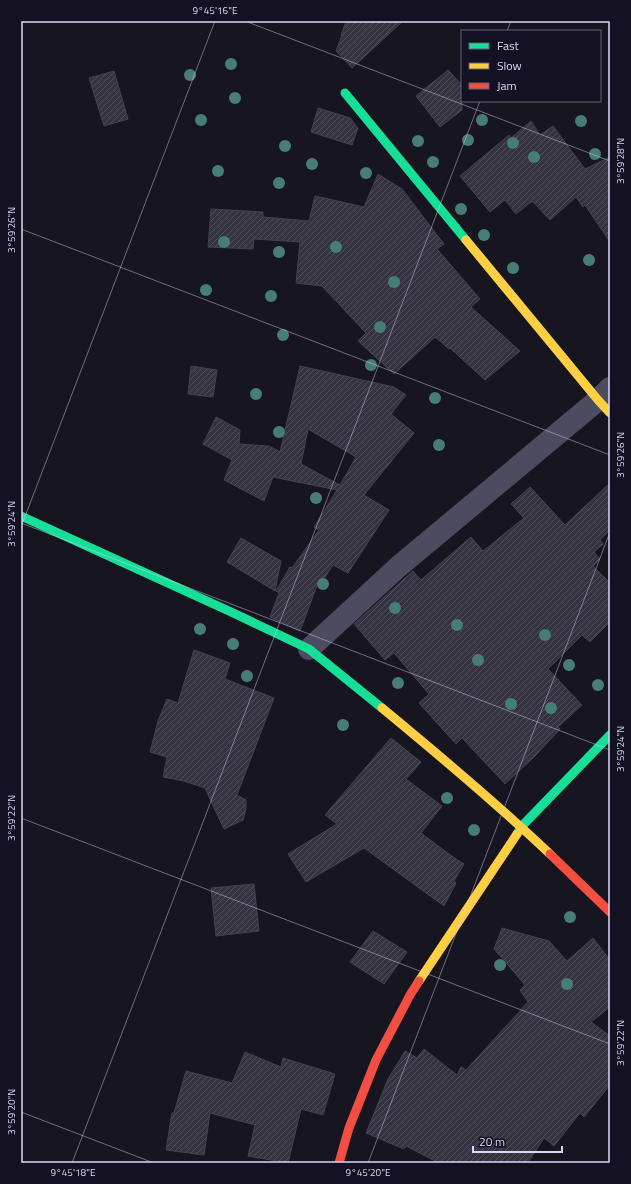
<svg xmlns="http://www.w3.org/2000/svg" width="631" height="1184" font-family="'Titillium Web',sans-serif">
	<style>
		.building { fill: url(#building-hatch); stroke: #444152; fill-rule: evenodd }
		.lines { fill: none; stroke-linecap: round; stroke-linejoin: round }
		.street { stroke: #4d4b5f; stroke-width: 22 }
		.fast { stroke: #16e098; stroke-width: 9 }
		.slow { stroke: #ffcf43; stroke-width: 9 }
		.jam { stroke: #f24e42; stroke-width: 9 }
		.tree { fill: #467d74 }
		.ticks { fill: none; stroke: #dcd8fa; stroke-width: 1; stroke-opacity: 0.45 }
		.neatline { fill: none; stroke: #dcd8fa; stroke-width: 1.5 }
		.ticks-label { font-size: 10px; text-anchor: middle; fill: #dcd8fa }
	</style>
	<defs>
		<pattern id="building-hatch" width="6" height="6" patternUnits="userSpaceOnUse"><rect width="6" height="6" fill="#363341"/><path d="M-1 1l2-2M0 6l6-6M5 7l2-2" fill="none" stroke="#52505d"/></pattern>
	</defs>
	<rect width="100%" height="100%" fill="#17151f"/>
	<path class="building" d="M 346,21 L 403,21 L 352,68 L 336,51 L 341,38 L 342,36 L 341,35 Z
		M 448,70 L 462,85 L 462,110 L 440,127 L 416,96 Z
		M 114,71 L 128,119 L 104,126 L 89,78 Z
		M 318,108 L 350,118 L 358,128 L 352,145 L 311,132 Z
		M 531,121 L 540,135 L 553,126 L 585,169 L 610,157 L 610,242 L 585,205 L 583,207 L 576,197 L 550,220 L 532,201 L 516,214 L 505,200 L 490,212 L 460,176 L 509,135 L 511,138 Z
		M 378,174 L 402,189 L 444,244 L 437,249 L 480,299 L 471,307 L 520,351 L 485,380 L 450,348 L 449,349 L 435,337 L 394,374 L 358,341 L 366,333 L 322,286 L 296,283 L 300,242 L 254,239 L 253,249 L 208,247 L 211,209 L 263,212 L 263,217 L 309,221 L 315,196 L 364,207 Z
		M 191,366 L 217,370 L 213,397 L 188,394 Z
		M 300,366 L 394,387 L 406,395 L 391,414 L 414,433 L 364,495 L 389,510 L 348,573 L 333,565 L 320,585 L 318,583 L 300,631 L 270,617 L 279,593 L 276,591 L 290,567 L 292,568 L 319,530 L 314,527 L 337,490 L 273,477 L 264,501 L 224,480 L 232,460 L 203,444 L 216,417 L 240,430 L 239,444 L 269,446 L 280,452 ZM 308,429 L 356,457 L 340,485 L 301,464 Z
		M 610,483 L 610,530 L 600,540 L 603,544 L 594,552 L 600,559 L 593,566 L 610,583 L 610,622 L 590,642 L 582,635 L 548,669 L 582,705 L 558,727 L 560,729 L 535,756 L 505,784 L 462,738 L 456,744 L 419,703 L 429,694 L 394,653 L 385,660 L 354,624 L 413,571 L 421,580 L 471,537 L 483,551 L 524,518 L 511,504 L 530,487 L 565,525 Z
		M 241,538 L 281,561 L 275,591 L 227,562 Z
		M 194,650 L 230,663 L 225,679 L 274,698 L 237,795 L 246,800 L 246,809 L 243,820 L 224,829 L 205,788 L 184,781 L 163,777 L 167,757 L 150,752 L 158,721 L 167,699 L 178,703 Z
		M 391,738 L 421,762 L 406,779 L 442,806 L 421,833 L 453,857 L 464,864 L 454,881 L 456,883 L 444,906 L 364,848 L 306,882 L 288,854 L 337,824 L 325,815 Z
		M 254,884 L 259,931 L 216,936 L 211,888 Z
		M 502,928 L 549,941 L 567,961 L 593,938 L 610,960 L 610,1007 L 591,1022 L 610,1036 L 610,1085 L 584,1117 L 580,1113 L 554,1146 L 544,1138 L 528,1163 L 439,1163 L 406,1146 L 404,1149 L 366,1133 L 388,1079 L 405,1051 L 417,1058 L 424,1049 L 457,1075 L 461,1067 L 466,1070 L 528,1002 L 520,990 L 525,985 L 494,949 Z
		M 373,931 L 407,952 L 384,984 L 350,962 Z
		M 245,1052 L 281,1067 L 283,1058 L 335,1074 L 323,1115 L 301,1109 L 288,1163 L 248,1156 L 255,1125 L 210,1113 L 204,1155 L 166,1150 L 172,1113 L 174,1113 L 186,1071 L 232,1083 Z"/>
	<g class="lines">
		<path class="street" d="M 309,649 L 398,567 L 598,400 L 610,388"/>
		<path class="fast" d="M 345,93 L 466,240
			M 21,516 L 229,611 L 309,649 L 382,708
			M 517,834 L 521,827 L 610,735"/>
		<path class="slow" d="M 466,240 L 598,400 L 610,413
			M 382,708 C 439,755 496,803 550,854
			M 419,981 L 517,834"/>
		<path class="jam" d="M 550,854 L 610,912
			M 339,1163 L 349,1128 L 376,1060 L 410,995 L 419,981"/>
	</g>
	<g class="tree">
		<circle cx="231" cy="64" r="6"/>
		<circle cx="190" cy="75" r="6"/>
		<circle cx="235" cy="98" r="6"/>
		<circle cx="201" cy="120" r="6"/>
		<circle cx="482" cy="120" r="6"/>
		<circle cx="581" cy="121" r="6"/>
		<circle cx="468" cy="140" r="6"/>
		<circle cx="418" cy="141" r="6"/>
		<circle cx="513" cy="143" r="6"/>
		<circle cx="285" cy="146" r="6"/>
		<circle cx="595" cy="154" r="6"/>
		<circle cx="534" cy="157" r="6"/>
		<circle cx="433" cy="162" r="6"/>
		<circle cx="312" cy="164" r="6"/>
		<circle cx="218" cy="171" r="6"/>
		<circle cx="366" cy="173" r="6"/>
		<circle cx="279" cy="183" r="6"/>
		<circle cx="461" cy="209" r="6"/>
		<circle cx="484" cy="235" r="6"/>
		<circle cx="224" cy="242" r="6"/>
		<circle cx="336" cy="247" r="6"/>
		<circle cx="279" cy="252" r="6"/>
		<circle cx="589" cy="260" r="6"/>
		<circle cx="513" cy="268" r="6"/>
		<circle cx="394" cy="282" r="6"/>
		<circle cx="206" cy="290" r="6"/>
		<circle cx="271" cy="296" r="6"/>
		<circle cx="380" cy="327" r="6"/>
		<circle cx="283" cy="335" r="6"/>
		<circle cx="371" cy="365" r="6"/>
		<circle cx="256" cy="394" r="6"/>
		<circle cx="435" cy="398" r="6"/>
		<circle cx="279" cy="432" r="6"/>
		<circle cx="439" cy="445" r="6"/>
		<circle cx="316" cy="498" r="6"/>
		<circle cx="323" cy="584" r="6"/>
		<circle cx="395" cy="608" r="6"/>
		<circle cx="457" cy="625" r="6"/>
		<circle cx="200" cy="629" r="6"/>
		<circle cx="545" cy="635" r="6"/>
		<circle cx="233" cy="644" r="6"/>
		<circle cx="478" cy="660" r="6"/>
		<circle cx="569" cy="665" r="6"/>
		<circle cx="247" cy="676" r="6"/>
		<circle cx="398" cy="683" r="6"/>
		<circle cx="598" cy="685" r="6"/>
		<circle cx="511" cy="704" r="6"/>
		<circle cx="551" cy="708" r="6"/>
		<circle cx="343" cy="725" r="6"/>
		<circle cx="447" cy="798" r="6"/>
		<circle cx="474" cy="830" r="6"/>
		<circle cx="570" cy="917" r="6"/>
		<circle cx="500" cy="965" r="6"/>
		<circle cx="567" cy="984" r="6"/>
	</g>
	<path class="ticks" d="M 245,21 L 610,161M 507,31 L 511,21M 21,229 L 610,455M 21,523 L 610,750M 21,527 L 215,21M 21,818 L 610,1044M 21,1112 L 154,1163M 72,1163 L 480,101M 368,1163 L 610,532"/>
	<rect width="631" height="1184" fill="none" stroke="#141123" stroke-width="44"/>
	<rect x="461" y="30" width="140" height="72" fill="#141123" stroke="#646179"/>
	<rect x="469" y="43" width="20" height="6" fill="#16e098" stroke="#646179"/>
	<text x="497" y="50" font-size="12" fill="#dcd8fa">Fast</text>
	<rect x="469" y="63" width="20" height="6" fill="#ffcf43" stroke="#646179"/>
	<text x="497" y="70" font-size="12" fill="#dcd8fa">Slow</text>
	<rect x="469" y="83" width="20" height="6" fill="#f24e42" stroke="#646179"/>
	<text x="497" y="90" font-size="12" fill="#dcd8fa">Jam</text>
	<path d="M473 1146v6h89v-6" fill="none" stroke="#dcd8fa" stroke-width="2"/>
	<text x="479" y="1146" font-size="12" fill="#dcd8fa" stroke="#141123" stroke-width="3" paint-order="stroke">20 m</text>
	<rect x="22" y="22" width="587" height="1140" class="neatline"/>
	<g class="ticks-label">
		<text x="215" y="14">9°45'16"E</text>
		<text transform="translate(620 161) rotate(-90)" y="4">3°59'28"N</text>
		<text transform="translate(11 230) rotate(-90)" y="4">3°59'26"N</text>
		<text transform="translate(620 455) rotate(-90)" y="4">3°59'26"N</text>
		<text transform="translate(11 524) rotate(-90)" y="4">3°59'24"N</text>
		<text transform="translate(620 749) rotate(-90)" y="4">3°59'24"N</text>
		<text transform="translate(11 818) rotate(-90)" y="4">3°59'22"N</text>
		<text transform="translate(620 1043) rotate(-90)" y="4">3°59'22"N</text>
		<text transform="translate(11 1112) rotate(-90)" y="4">3°59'20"N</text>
		<text x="73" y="1176">9°45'18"E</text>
		<text x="368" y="1176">9°45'20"E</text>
	</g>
</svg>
